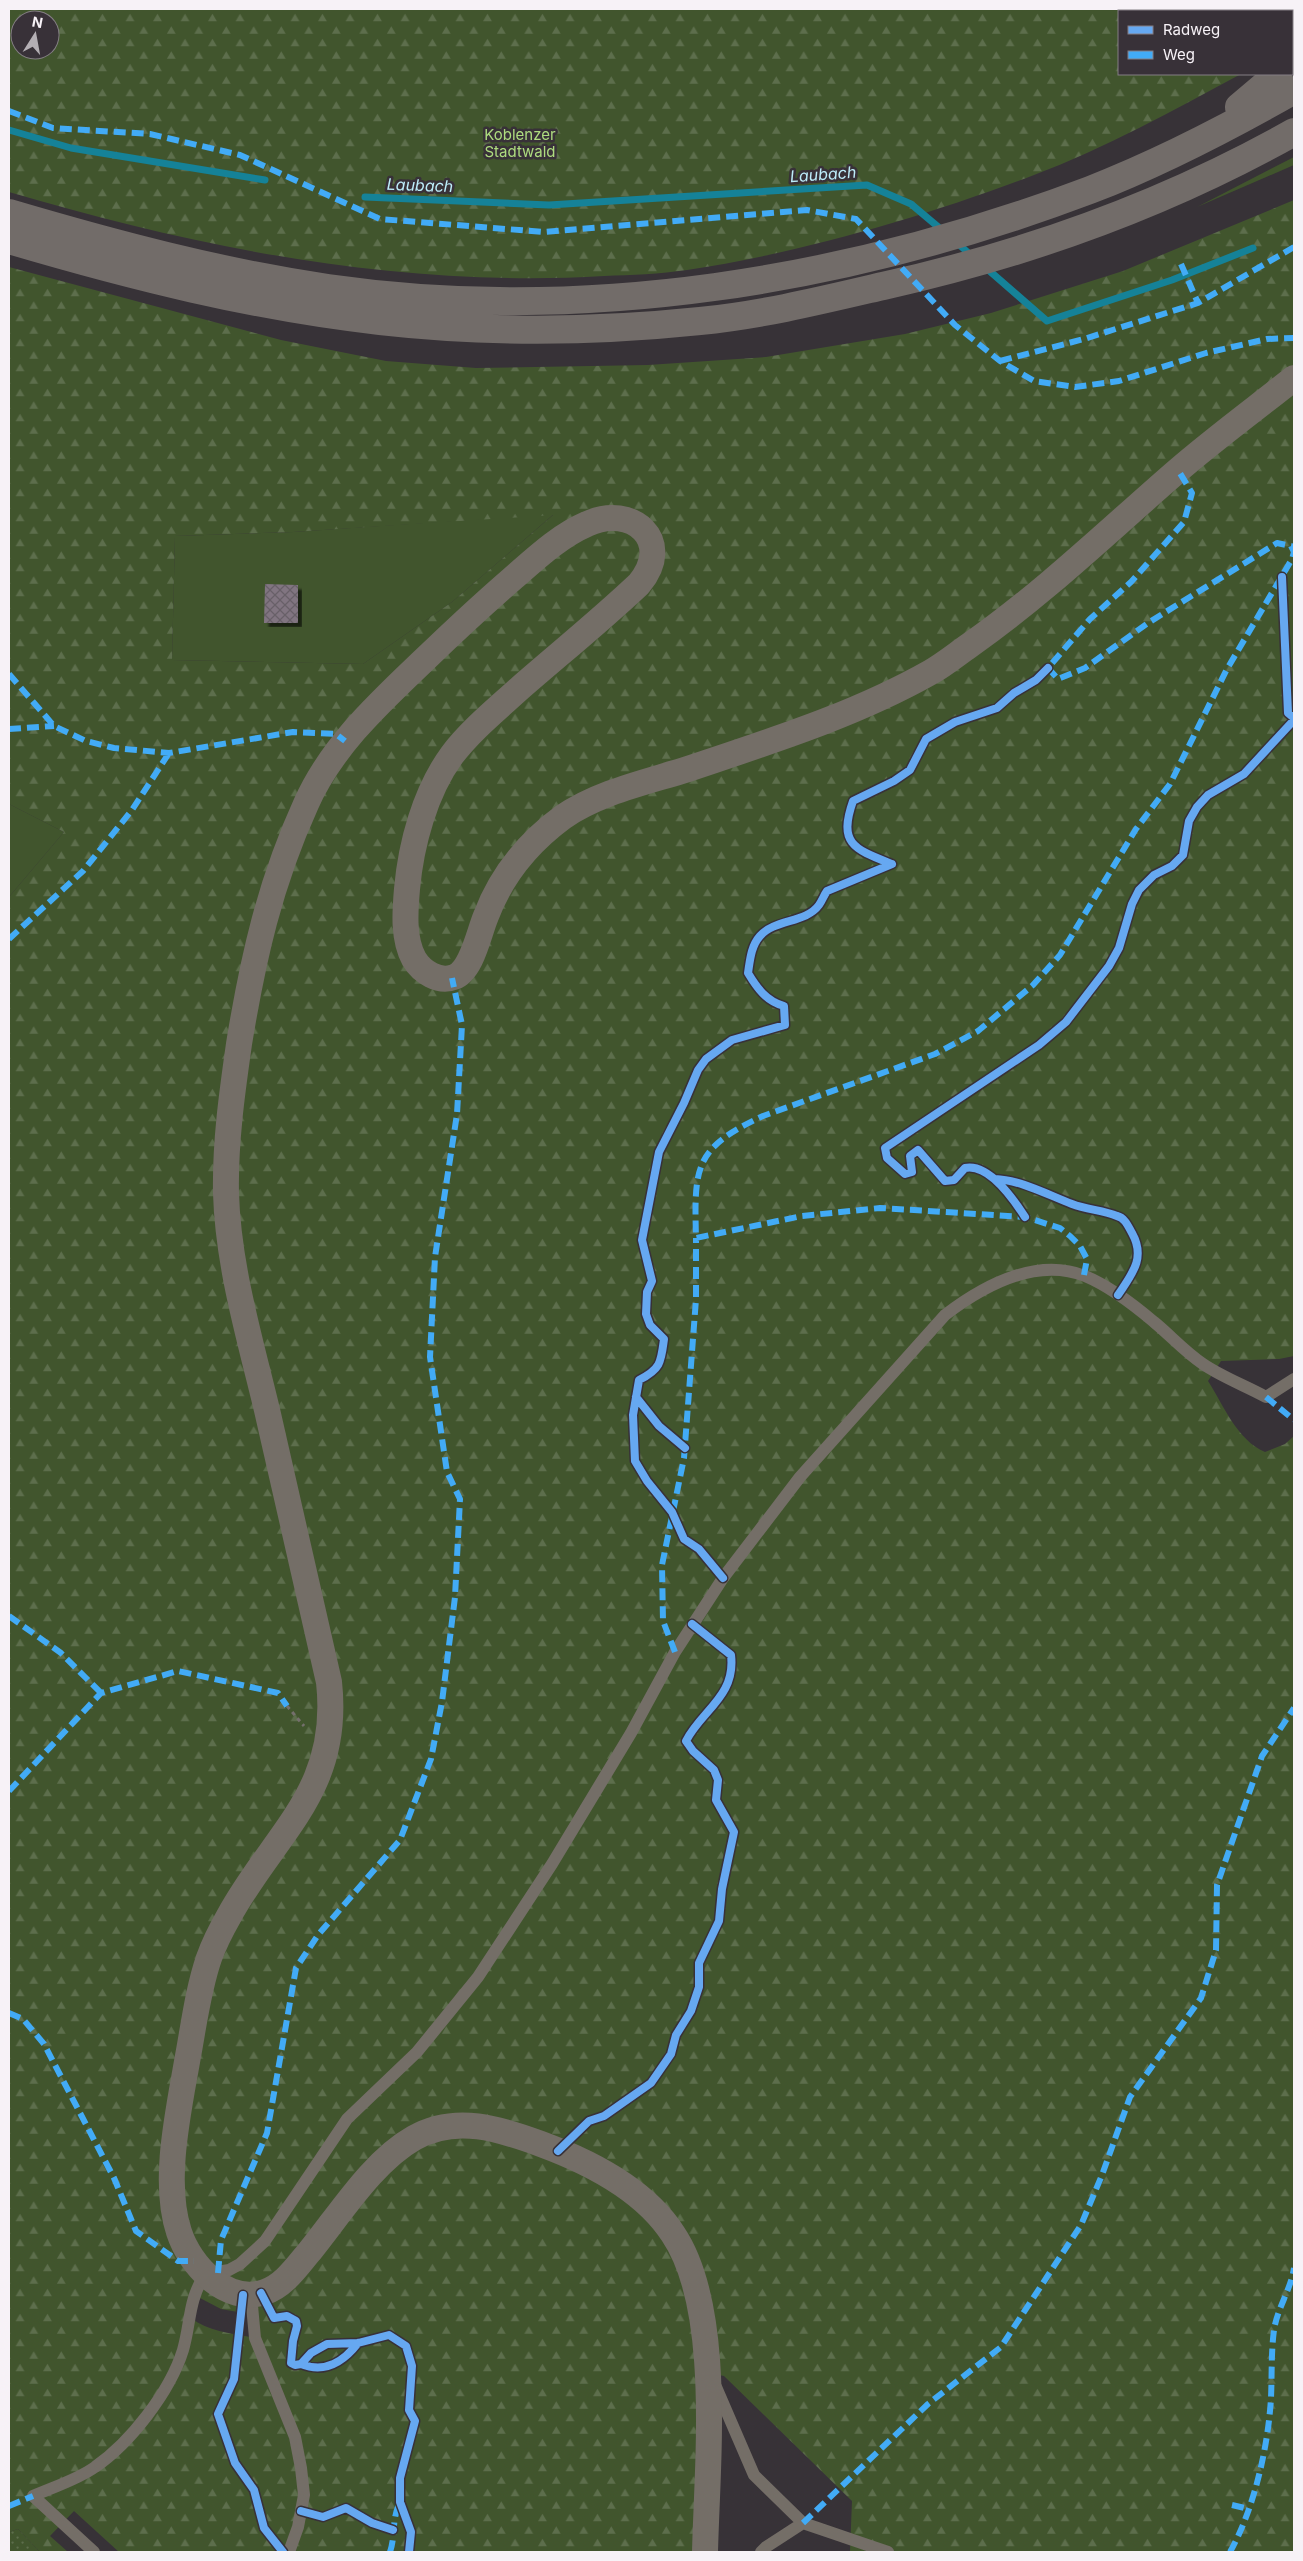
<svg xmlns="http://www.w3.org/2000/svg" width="1303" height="2561" font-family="Inter,sans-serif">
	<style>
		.grass { fill: #41552d }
		.forest { fill: url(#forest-firs); fill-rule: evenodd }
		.park { fill: url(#park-dots) }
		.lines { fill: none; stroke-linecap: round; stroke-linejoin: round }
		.stream { stroke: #158298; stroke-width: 7 }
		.building { fill: url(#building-cross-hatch); filter: url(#shadow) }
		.path { stroke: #746f6c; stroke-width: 3; stroke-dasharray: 4 4; stroke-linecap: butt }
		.lane { stroke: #746e67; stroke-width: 12 }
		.street { stroke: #746e67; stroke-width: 26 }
		.highway { stroke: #726c69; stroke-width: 28 }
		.quiet { stroke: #42abf6; stroke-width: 6; stroke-dasharray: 12 6; stroke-linecap: butt }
		.cycleway-casing { stroke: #383138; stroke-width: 11 }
		.cycleway { stroke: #66a8f1; stroke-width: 8 }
		.labels { text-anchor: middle; stroke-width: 5; stroke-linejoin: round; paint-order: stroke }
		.park-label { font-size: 15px; fill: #aedc7f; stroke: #383138 }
		.water-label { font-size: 16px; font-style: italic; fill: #bdedfa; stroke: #383138 }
	</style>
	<defs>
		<pattern id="forest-firs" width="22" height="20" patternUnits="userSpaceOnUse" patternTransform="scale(1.25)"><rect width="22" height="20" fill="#41552d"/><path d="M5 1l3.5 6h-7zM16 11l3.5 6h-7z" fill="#5d6e4c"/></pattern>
		<pattern id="park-dots" width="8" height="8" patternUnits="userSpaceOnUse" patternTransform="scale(1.25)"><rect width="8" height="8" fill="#41552d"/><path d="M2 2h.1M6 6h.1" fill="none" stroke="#5d6e4c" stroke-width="1.8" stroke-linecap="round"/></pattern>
		<pattern id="building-cross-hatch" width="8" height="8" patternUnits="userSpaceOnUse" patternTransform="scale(1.25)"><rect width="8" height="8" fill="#817481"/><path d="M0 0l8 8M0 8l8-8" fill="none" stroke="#686168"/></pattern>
		<filter id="shadow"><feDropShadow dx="4.5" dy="4.5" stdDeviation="1" flood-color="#0009"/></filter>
	</defs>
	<rect width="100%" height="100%" fill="#373237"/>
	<path class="grass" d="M 1294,157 L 1294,165 L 1197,207 Z
		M 554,514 L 452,602 L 363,664 L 172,660 L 175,536 L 293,532 Z
		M 9,804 L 64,832 L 9,897 Z"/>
	<path class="forest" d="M 9,9 L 1294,9 L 1294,41 L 1292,43 L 1292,11 L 1119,11 L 1119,74 L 1241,74 C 1174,110 1105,148 1034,175 C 927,216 800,253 687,270 C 660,274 631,275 604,276 C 401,288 202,249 9,192 ZM 20,20 L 50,20 L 50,50 L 20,50 Z
		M 1294,200 L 1294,1356 L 1279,1359 L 1221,1361 L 1208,1381 C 1224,1406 1237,1440 1265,1452 L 1285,1444 L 1294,1436 L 1294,2552 L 850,2552 L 852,2501 L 724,2376 L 719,2375 L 716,2552 L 119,2552 L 74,2511 L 50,2536 L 68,2552 L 40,2552 L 18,2529 L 9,2532 L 9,897 L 64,832 L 9,804 L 9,267 L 281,340 L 386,361 L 476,368 L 648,365 L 766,357 L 905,334 L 991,313 L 1123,271 ZM 553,515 L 452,602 L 363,664 L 172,660 L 175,536 L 293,532 ZM 200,2298 L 221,2309 L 249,2314 L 250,2337 C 230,2333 208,2331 191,2318 Z"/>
	<path class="park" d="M 18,2529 L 40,2552 L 9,2552 L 9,2532 Z"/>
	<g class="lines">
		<path class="stream" d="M 9,130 L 71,148 L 265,180
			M 365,197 L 549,205 L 867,185 L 911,204 L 943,231
			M 955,241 L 973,257
			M 985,267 L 1047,321 L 1172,280 L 1253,248"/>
	</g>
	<path class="building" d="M 265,584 L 298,585 L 298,623 L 264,623 Z"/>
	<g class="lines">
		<path class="path" d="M 287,1706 L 304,1726"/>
		<path class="lane" d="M 251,2295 L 255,2338 L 295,2437 L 301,2468 L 304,2495 L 298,2527 L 289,2552
			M 716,2387 L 754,2475 L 803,2523 L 888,2552
			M 94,2552 L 33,2496 C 53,2487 77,2480 95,2467 C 130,2443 170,2392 183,2350 C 191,2322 188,2301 205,2274 L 229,2270 L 240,2264 L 265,2241 L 347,2119 L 417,2052 L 478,1977 L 552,1864 L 631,1733 L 675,1652 L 723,1578 L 800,1477 L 945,1315 C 983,1286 1036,1257 1085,1276 C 1109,1286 1134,1305 1154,1322 C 1170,1335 1185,1352 1203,1364 C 1222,1377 1246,1386 1266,1397 L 1294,1379
			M 761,2552 L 766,2547 L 803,2523"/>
		<path class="street" d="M 705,2552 C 707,2464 723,2308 673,2234 C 644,2189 590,2162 541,2144 C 500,2129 456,2114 414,2138 C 373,2161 340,2214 310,2251 C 297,2266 285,2285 265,2292 C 227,2305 190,2266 179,2232 C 162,2181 179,2109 188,2056 C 194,2024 198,1990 209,1958 C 214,1944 221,1930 229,1916 C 275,1832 341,1791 329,1682 C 308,1592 288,1501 267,1410 C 250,1339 228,1266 226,1193 C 225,1143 232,1093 239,1044 C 253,958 270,883 306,804 C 331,747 379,703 423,661 C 452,633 482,605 512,579 C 535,559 559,536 587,524 C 632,503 675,541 639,584 C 601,620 559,654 520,688 C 497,709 471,730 452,755 C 425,792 411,844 407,889 C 405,912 403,939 414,959 C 422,972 439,983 454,977 C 472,971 479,932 486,916 C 501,876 529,842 563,817 C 599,792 647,782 688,769 C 771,741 855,715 931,672 C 945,664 957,654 970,645 C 1044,593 1108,531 1176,472 C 1214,439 1255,409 1294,378"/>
		<path class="highway" d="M 1239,107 L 1278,74
			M 9,213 C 114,244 219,272 328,288 C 585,325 849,281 1090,190 C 1160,163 1229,127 1294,90
			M 9,240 C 131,276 254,307 380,321 C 486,333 594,332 700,321 C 762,315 823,300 883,286 C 1027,254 1166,204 1294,132"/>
		<path class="quiet" d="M 9,111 L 53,128 L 150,134 L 240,155 L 380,219 L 544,232 L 807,210 L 856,219 L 955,325 L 1000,361 L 1034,381 L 1075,387 L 1119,381 L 1206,353 L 1267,339 L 1294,338
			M 1181,264 L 1198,303
			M 1000,361 L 1084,339 L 1198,303 L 1294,247
			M 9,674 L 54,726 L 86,741 L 114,748 L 169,753 L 293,732 L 336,734 L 345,741
			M 9,729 L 54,726
			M 9,939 L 83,871 L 132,810 L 169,753
			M 1084,1275 L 1087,1259 L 1080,1246 L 1070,1236 L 1060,1228 L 1025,1217 L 880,1208 L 802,1216 L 696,1238 C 694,1165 695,1148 763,1116 L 935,1054 L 978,1031 L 1033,985 L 1060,955 L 1136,829 L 1170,784 L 1227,669 L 1292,559 L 1294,552 L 1291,546 L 1277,543 L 1148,623 L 1085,668 L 1058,679 L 1048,668 L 1090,619 L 1131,582 L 1184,522 L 1192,493 L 1178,470
			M 1266,1397 L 1294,1420
			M 9,1616 L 61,1653 L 101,1693
			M 675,1652 L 663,1621 L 662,1565 L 684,1458 L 696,1299 L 696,1238
			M 9,1791 L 101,1693 L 178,1671 L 278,1693 L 287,1706
			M 9,2013 L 23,2019 L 44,2044 L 114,2178 L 136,2231 L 178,2261 L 194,2261
			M 218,2273 L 221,2240 L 267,2133 L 296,1968 L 318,1935 L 400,1840 L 431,1759 L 442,1702 L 455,1597 L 460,1499 L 447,1472 L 430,1357 L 435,1257 L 457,1114 L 462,1025 L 452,978
			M 1232,2505 L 1249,2509
			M 9,2506 L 33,2496
			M 803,2523 L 928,2404 L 1001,2347 L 1081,2225 L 1102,2175 L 1130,2097 L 1201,1998 L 1216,1950 L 1217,1885 L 1262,1756 L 1294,1708
			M 390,2552 C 396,2534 391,2521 400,2502
			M 1230,2552 C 1254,2509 1268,2448 1271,2398 C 1272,2376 1271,2352 1274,2330 C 1277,2309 1291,2289 1294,2268"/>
		<defs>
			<path id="cycleway" d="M 1282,577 L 1288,713 L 1294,718
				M 995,1179 C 1021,1180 1048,1195 1072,1204 C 1087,1210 1103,1210 1117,1216 C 1125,1218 1128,1226 1132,1233 C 1146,1258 1132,1274 1118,1295
				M 1025,1217 C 1014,1200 989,1163 965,1168 L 954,1180 L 945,1181 L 918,1150 L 910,1156 L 912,1172 L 905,1174 L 887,1158 L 885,1148 L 1039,1045 L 1066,1022 L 1109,966 L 1119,948 L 1132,904 L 1139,890 L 1154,875 L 1172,866 L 1183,855 L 1189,821 L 1197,807 L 1208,795 L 1244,774 L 1294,720
				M 636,1397 L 659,1426 L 685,1448
				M 723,1578 L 699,1549 L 684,1539 L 672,1512 L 647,1481 L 635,1461 L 633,1415 L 639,1380 C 661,1369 661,1362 664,1339 L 650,1325 L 646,1314 L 647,1292 L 652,1281 L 642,1240 L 659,1152 L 684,1103 L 698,1070 L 706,1059 L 732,1040 L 785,1025 L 784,1006 C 766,1001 757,988 748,973 C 750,960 751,946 760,936 C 775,919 806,923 819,905 C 822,901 824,895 827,891 L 892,864 C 854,849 838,844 853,801 L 894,781 L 910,770 L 926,739 L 955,722 L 997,708 L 1014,693 L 1036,680 L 1048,668
				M 558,2151 L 589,2121 L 604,2116 L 651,2083 L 671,2054 L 676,2035 L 691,2011 L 699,1987 L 699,1963 L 719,1921 L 722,1889 L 734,1832 L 716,1800 L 718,1780 L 714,1770 L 693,1751 L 686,1741 C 702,1710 736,1696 731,1655 L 692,1624
				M 261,2293 L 274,2318 L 287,2316 L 296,2321 L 297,2326 L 293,2341 L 291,2363 L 295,2365 L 301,2364 L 311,2353 L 327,2344 L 358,2343 L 389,2335 L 406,2346 L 412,2366 L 409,2410 L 415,2421 L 400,2478 L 400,2502 L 411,2532 L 409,2552
				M 243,2295 L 234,2379 L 218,2414 L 235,2463 L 254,2490 L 264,2528 L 283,2552
				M 301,2364 C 326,2374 344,2361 358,2343
				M 301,2511 L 323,2517 L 346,2508 L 372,2523 L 393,2530"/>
		</defs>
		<use href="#cycleway" class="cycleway-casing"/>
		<use href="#cycleway" class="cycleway"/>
	</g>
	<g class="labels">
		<g class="park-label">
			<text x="520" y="140">Koblenzer<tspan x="520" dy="17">Stadtwald</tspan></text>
		</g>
		<g class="water-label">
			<text transform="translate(823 174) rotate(-4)" y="6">Laubach</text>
			<text transform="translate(420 185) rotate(2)" y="6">Laubach</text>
		</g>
	</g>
	<rect width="1303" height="2561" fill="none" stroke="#f7f2f7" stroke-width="20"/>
	<rect x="1118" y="10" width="175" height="65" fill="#383138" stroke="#847e84"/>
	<rect x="1128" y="26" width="25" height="8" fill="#66a8f1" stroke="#847e84"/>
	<text x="1163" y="35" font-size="15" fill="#f7f2f7">Radweg</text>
	<rect x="1128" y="51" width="25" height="8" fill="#42abf6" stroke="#847e84"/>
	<text x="1163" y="60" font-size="15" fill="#f7f2f7">Weg</text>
	<g transform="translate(35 35) rotate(11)"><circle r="24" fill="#383138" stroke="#847e84"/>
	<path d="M0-4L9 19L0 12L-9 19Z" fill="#b4afb4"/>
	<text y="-8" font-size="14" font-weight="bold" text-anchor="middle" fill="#f7f2f7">N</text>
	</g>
</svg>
